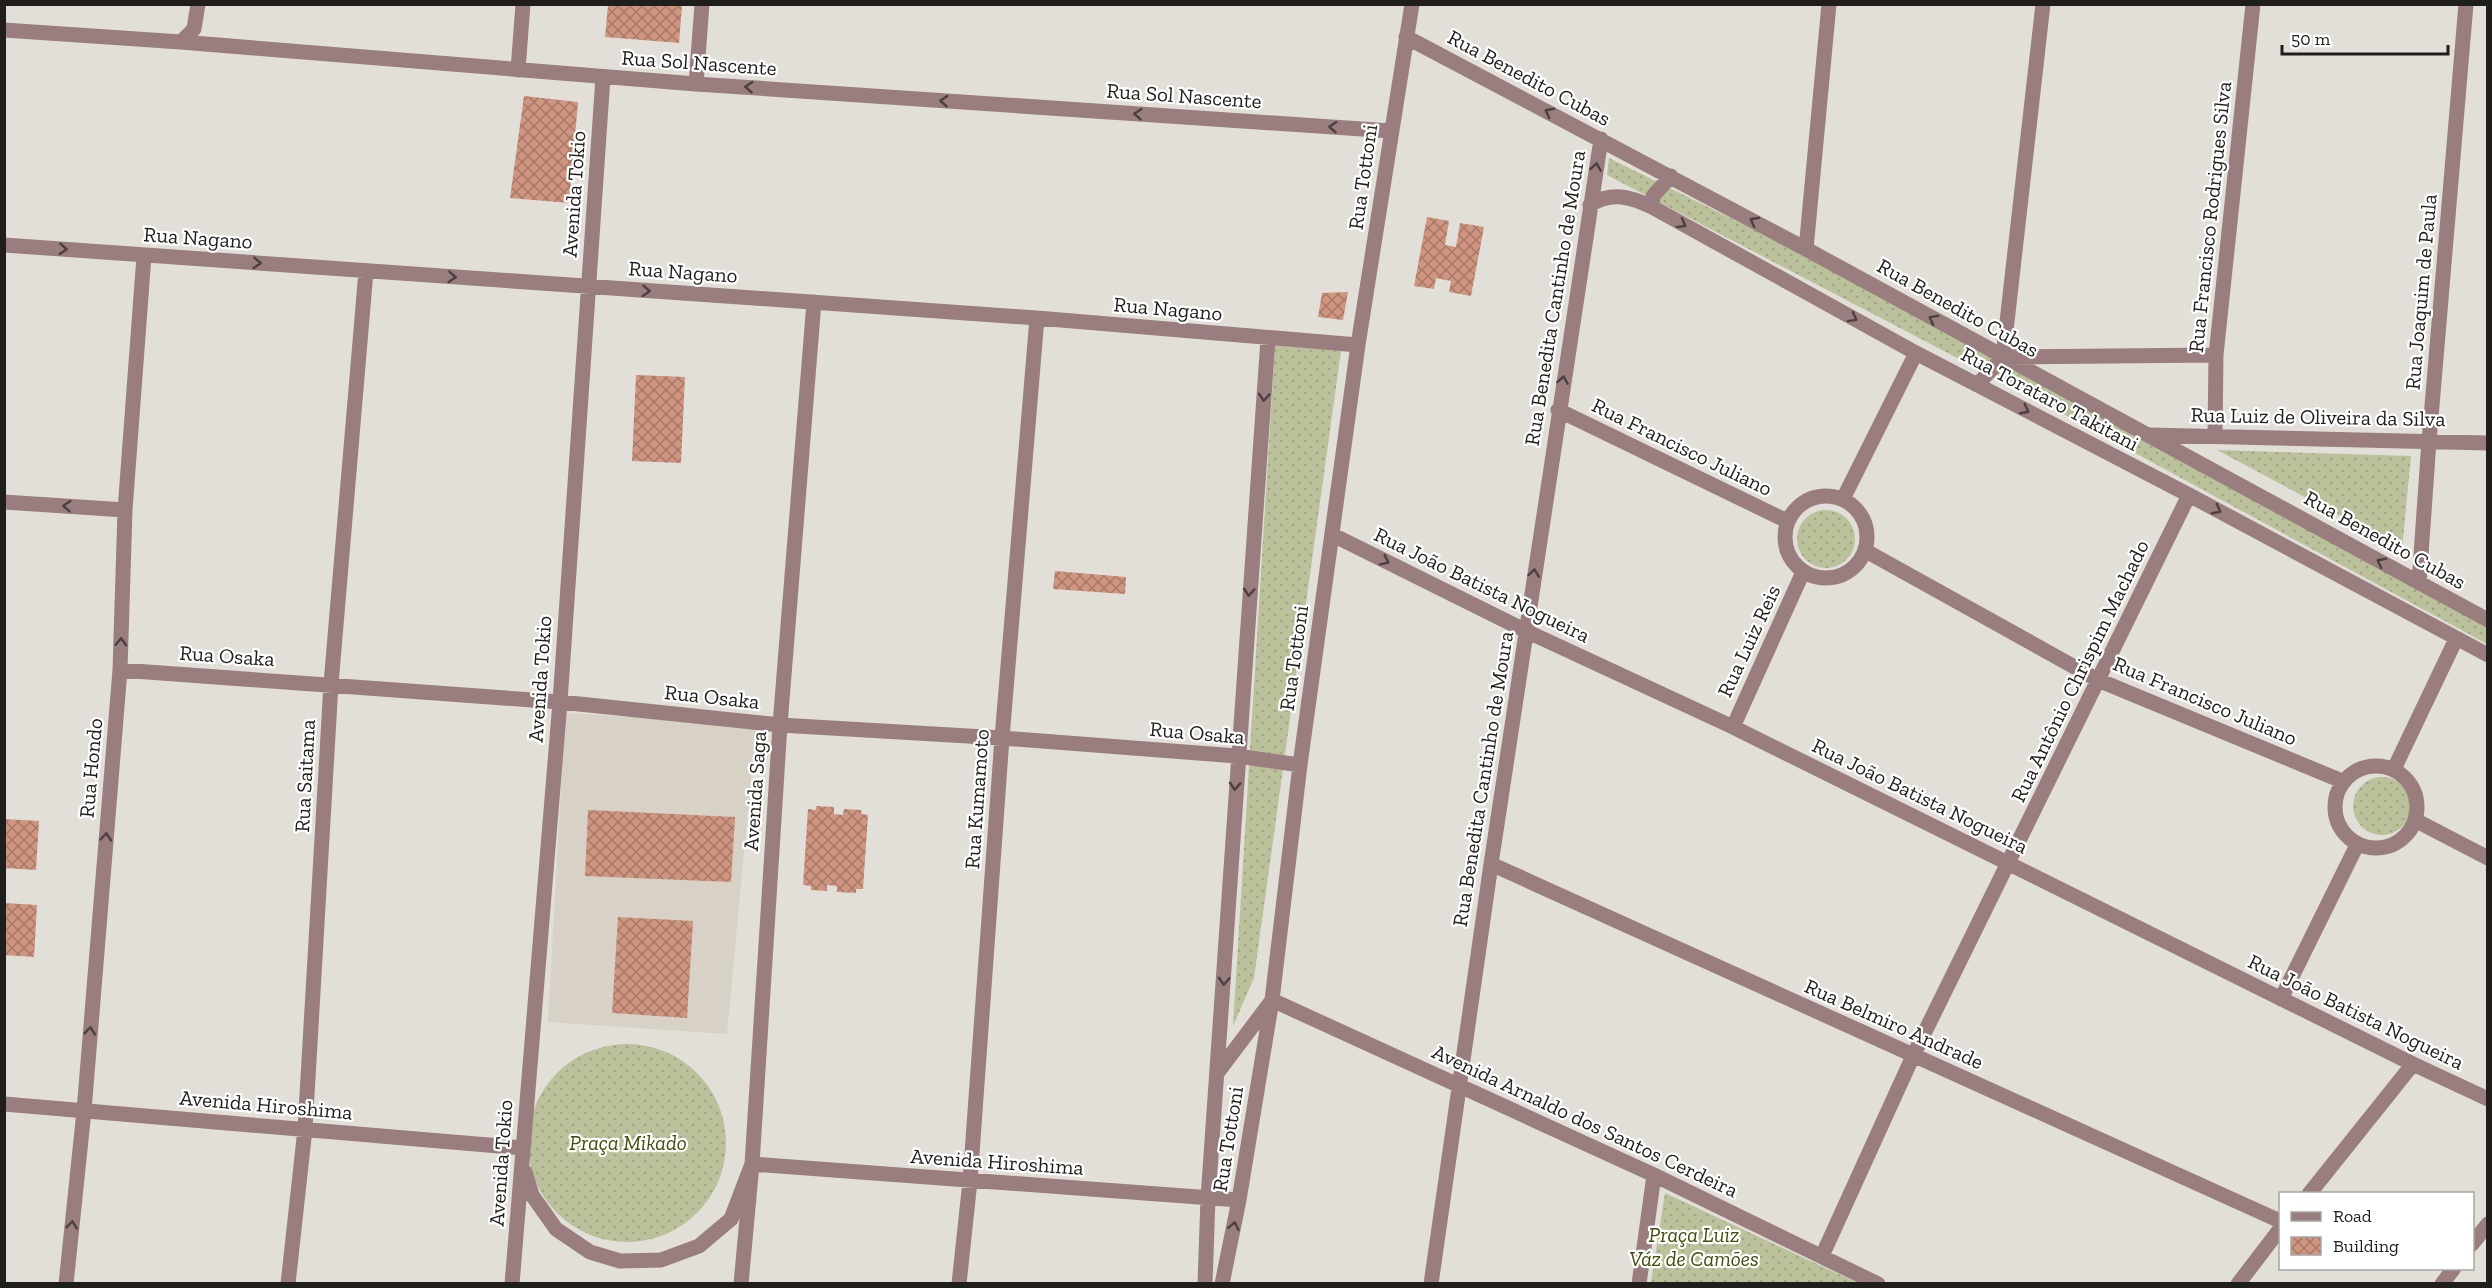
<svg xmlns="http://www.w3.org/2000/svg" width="2492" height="1288" font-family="'Zilla Slab',serif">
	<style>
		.built { fill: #d7d2c5 }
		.grass { fill: url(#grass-dots) }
		.building { fill: url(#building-cross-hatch) }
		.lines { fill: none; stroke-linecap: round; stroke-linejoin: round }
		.minor { stroke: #9a7e7f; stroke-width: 15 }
		.oneway { stroke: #4a403f }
		.labels { text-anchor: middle; stroke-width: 4.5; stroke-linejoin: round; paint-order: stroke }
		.street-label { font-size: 21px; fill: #1f1e1c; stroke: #fff }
		.park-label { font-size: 21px; font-style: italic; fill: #444c09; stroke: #fff }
	</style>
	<defs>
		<pattern id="grass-dots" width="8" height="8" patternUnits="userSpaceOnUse" patternTransform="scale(1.5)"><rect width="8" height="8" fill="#bac19b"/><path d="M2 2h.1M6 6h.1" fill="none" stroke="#9fa585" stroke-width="1.8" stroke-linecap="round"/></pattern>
		<pattern id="building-cross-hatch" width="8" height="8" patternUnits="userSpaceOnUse" patternTransform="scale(1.5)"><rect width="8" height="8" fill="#cf9580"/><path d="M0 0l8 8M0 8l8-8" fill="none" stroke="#a77968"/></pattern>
	</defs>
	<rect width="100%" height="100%" fill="#e2dfd9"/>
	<path class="built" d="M 565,713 L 756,724 L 727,1034 L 548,1022 Z"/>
	<path class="grass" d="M 1609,158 L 1791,248 L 2487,623 L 2487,644 L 2030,396 L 1607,175 Z
		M 1275,345 L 1341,351 L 1254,978 L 1233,1026 Z
		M 2217,450 L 2411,456 L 2402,549 Z
		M1797 539a29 29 0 1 1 58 0a29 29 0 1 1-58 0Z
		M2353 806a29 29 0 1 1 58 0a29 29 0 1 1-58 0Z
		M528 1143a99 99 0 1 1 198 0a99 99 0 1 1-198 0Z
		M 1665,1193 L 1858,1283 L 1651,1283 Z"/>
	<path class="building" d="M 608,5 L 682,5 L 679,43 L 605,37 Z
		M 524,96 L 578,102 L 569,203 L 510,198 Z
		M 1427,217 L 1449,221 L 1445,245 L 1456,247 L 1460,223 L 1484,227 L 1471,296 L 1449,292 L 1451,281 L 1436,278 L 1434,289 L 1414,286 Z
		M 1348,292 L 1343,320 L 1318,317 L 1322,293 Z
		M 636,375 L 685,377 L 681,463 L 632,461 Z
		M 1055,571 L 1126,577 L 1125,594 L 1053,589 Z
		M 816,806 L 834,807 L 834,814 L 843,815 L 844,809 L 862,810 L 861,814 L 868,815 L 863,889 L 856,889 L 856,893 L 837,892 L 837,886 L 827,885 L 827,891 L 811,890 L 811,886 L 803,885 L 808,809 L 816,810 Z
		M 588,810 L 735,817 L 731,882 L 585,876 Z
		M 4,819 L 39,821 L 36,870 L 4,868 Z
		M 4,903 L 37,905 L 34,957 L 4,955 Z
		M 618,917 L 693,921 L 687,1018 L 612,1013 Z"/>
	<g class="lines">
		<path class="minor" d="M 4,30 L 181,42 L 696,84 L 1391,131
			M 1406,37 L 1806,249 L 2488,620
			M 181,42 L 194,29 L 198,4
			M 518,70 L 523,4
			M 696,84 L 702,4
			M 1590,205 C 1612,191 1631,197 1652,207 L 1916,353 L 2189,495 L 2488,655
			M 1652,207 L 1653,196 L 1671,176
			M 4,245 L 1037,318 L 1358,345
			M 1806,249 L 1829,4
			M 2003,357 L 2043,4
			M 1977,385 L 2003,357 L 2216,355
			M 1558,410 L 1787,521
			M 2150,435 L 2488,443
			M 2215,435 L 2216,355 L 2253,4
			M1785 537a41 41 0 1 1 82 0a41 41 0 1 1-82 0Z
			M 1843,499 L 1916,353
			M 4,502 L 125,510
			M 1333,535 L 1526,631 L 1733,727 L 2413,1064 L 2488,1099
			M 1866,551 L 2098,680 L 2342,781
			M 2419,583 L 2429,441 L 2466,4
			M 120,670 L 560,702 L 780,725 L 1002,738 L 1237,756 L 1300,765
			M 1733,727 L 1803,572
			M2335 807a41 41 0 1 1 82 0a41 41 0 1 1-82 0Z
			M 2394,769 L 2456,639
			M 2415,820 L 2488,858
			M 1491,864 L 2280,1221
			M 2281,999 L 2357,845
			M 1272,1000 L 1654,1175 L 1878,1284
			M 1218,1072 L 1270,1003
			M 4,1104 L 523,1148
			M 525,1172 L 532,1195 L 556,1229 L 590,1252 L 620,1261 L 661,1260 L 699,1246 L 731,1219 L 752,1164 L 1239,1200
			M 2309,1194 L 2413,1064
			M 2472,1244 L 2488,1224
			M 1822,1256 L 1913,1056 L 2189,495
			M 66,1284 L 84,1111 L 120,670 L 125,510 L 144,256
			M 288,1284 L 305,1129 L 331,684 L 366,271
			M 512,1284 L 560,702 L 603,77
			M 741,1284 L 752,1164 L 780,725 L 814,302
			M 959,1284 L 970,1181 L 1002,738 L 1037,318
			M 1205,1284 L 1208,1198 L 1268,339
			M 1222,1284 L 1239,1200 L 1272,1000 L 1300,765 L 1358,345 L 1412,4
			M 1431,1284 L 1491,864 L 1601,139
			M 1639,1284 L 1654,1175
			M 2238,1284 L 2280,1229
			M 2442,1284 L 2454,1268"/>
	</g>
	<defs><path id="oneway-chevron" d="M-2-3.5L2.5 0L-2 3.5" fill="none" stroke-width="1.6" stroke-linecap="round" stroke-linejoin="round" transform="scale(1.5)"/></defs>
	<g class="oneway">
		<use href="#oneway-chevron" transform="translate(749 87) rotate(-176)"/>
		<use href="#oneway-chevron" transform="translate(944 101) rotate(-176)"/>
		<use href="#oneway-chevron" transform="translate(1549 112) rotate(-152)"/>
		<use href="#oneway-chevron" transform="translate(1138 114) rotate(-176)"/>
		<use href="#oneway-chevron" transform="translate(1333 127) rotate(-176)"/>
		<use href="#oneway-chevron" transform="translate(1596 167) rotate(-81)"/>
		<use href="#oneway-chevron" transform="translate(1754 221) rotate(-152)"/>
		<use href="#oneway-chevron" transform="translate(1682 224) rotate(29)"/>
		<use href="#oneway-chevron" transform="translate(63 249) rotate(4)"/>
		<use href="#oneway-chevron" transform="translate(257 263) rotate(4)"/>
		<use href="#oneway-chevron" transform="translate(452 277) rotate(4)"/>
		<use href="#oneway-chevron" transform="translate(646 291) rotate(4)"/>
		<use href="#oneway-chevron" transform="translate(1853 318) rotate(29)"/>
		<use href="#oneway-chevron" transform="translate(1933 319) rotate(-151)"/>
		<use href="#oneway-chevron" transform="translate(1563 380) rotate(-81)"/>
		<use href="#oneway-chevron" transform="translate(1264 397) rotate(94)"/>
		<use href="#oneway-chevron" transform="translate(2025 410) rotate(27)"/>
		<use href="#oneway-chevron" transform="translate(67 506) rotate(-176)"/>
		<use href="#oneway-chevron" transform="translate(2217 510) rotate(28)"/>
		<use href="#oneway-chevron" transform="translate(1385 561) rotate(26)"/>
		<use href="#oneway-chevron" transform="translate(2381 562) rotate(-152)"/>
		<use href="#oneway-chevron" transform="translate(1534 573) rotate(-82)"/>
		<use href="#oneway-chevron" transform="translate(1249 592) rotate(94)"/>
		<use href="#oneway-chevron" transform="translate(121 642) rotate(-88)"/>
		<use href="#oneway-chevron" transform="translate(1235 786) rotate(93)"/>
		<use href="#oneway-chevron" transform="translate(106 837) rotate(-85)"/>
		<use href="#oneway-chevron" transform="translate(1224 981) rotate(93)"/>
		<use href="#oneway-chevron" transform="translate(90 1031) rotate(-85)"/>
		<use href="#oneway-chevron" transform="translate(72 1225) rotate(-84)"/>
		<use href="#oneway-chevron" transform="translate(1234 1226) rotate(-79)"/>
	</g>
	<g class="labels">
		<g class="street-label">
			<text transform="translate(699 63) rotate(4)" y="7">Rua Sol Nascente</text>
			<text transform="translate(1529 78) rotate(28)" y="7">Rua Benedito Cubas</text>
			<text transform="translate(1184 96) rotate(4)" y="7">Rua Sol Nascente</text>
			<text transform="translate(1363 177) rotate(-82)" y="7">Rua Tottoni</text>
			<text transform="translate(574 194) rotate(-86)" y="7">Avenida Tokio</text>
			<text transform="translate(2210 217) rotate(-84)" y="7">Rua Francisco Rodrigues Silva</text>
			<text transform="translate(198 238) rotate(4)" y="7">Rua Nagano</text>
			<text transform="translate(683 272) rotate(4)" y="7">Rua Nagano</text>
			<text transform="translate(2421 292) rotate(-85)" y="7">Rua Joaquim de Paula</text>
			<text transform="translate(1555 298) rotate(-81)" y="7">Rua Benedita Cantinho de Moura</text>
			<text transform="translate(1958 308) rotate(29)" y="7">Rua Benedito Cubas</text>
			<text transform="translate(1168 309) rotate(5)" y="7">Rua Nagano</text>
			<text transform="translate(2050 399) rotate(28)" y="7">Rua Torataro Takitani</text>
			<text transform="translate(2318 417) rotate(1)" y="7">Rua Luiz de Oliveira da Silva</text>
			<text transform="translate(1682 447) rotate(26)" y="7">Rua Francisco Juliano</text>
			<text transform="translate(2385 540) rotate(29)" y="7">Rua Benedito Cubas</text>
			<text transform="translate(1482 585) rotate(26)" y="7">Rua João Batista Nogueira</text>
			<text transform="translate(1749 641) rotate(-65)" y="7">Rua Luiz Reis</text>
			<text transform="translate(227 656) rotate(4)" y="7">Rua Osaka</text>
			<text transform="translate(1294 658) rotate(-82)" y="7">Rua Tottoni</text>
			<text transform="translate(2080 671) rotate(-64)" y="7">Rua Antônio Chrispim Machado</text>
			<text transform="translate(540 679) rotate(-86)" y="7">Avenida Tokio</text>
			<text transform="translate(712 697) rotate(6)" y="7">Rua Osaka</text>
			<text transform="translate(2205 701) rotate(23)" y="7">Rua Francisco Juliano</text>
			<text transform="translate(1197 733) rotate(5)" y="7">Rua Osaka</text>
			<text transform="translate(91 768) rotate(-85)" y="7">Rua Hondo</text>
			<text transform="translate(305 776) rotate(-87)" y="7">Rua Saitama</text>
			<text transform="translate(1483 779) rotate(-81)" y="7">Rua Benedita Cantinho de Moura</text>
			<text transform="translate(755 791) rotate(-86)" y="7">Avenida Saga</text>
			<text transform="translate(1920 796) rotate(26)" y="7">Rua João Batista Nogueira</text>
			<text transform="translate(977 799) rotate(-86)" y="7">Rua Kumamoto</text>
			<text transform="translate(2356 1012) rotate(26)" y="7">Rua João Batista Nogueira</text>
			<text transform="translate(1894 1024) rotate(24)" y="7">Rua Belmiro Andrade</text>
			<text transform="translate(266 1105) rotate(5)" y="7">Avenida Hiroshima</text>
			<text transform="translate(1585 1121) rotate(25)" y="7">Avenida Arnaldo dos Santos Cerdeira</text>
			<text transform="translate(1228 1139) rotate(-81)" y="7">Rua Tottoni</text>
			<text transform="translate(997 1162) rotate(4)" y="7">Avenida Hiroshima</text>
			<text transform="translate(501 1163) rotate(-86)" y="7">Avenida Tokio</text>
		</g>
		<g class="park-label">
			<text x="628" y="1150">Praça Mikado</text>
			<text x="1694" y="1242">Praça Luiz<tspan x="1694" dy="24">Váz de Camões</tspan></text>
		</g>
	</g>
	<rect width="2492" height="1288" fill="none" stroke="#1f1e1c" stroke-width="12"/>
	<rect x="2279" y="1192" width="195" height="78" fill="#ffffff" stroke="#a5a5a4" stroke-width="1.5"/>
	<rect x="2291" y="1212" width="30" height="9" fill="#9a7e7f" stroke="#a5a5a4" stroke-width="1.5"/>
	<text x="2333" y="1222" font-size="18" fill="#1f1e1c">Road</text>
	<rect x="2291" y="1237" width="30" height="18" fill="url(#building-cross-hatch)" stroke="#a5a5a4" stroke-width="1.5"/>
	<text x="2333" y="1252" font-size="18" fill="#1f1e1c">Building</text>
	<path d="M2282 45v9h166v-9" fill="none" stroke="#1f1e1c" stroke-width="3"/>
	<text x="2291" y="45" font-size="18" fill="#1f1e1c" stroke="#ffffff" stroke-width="4.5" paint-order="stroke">50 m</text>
</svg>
